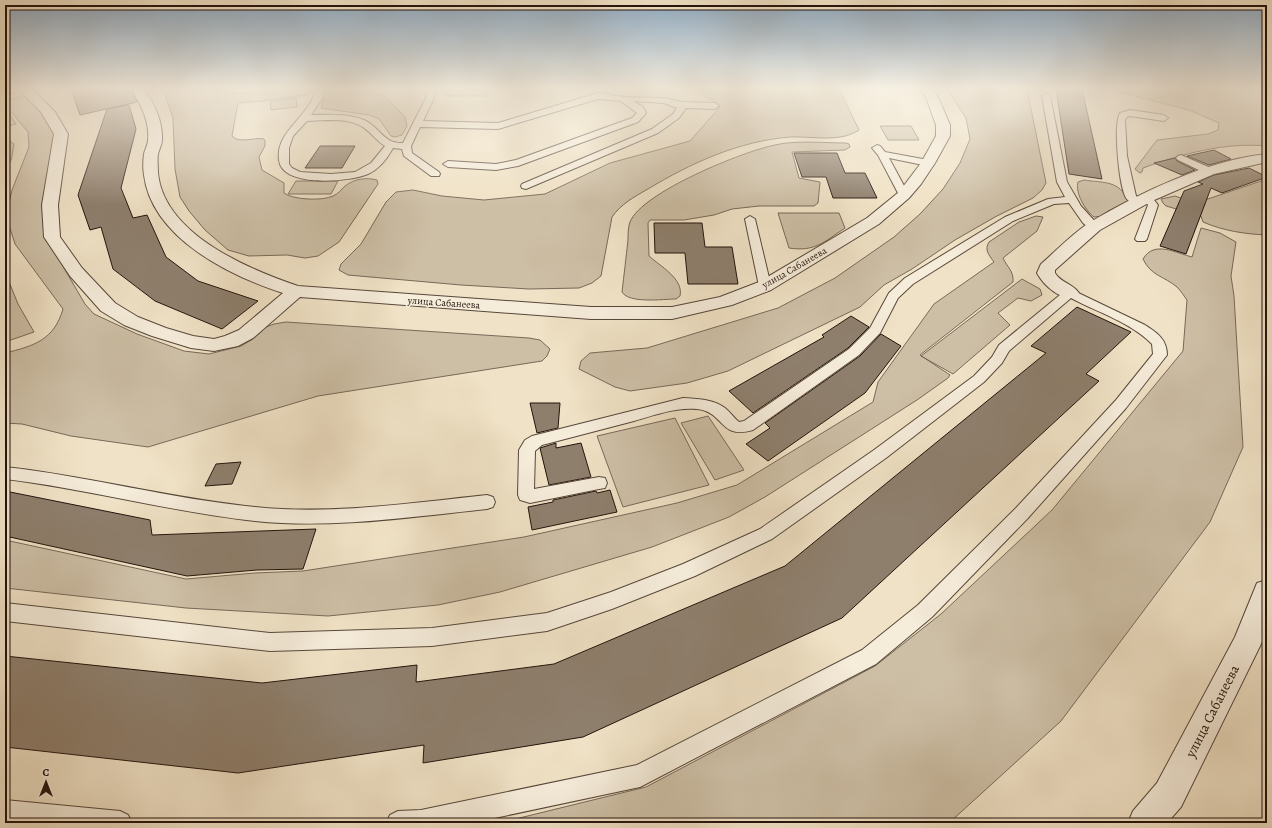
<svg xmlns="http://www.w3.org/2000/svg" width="1272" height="828" font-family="Alegreya,serif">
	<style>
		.green { fill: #cdbfa6; stroke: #786959 }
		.building { fill: #8e7f6d; stroke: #24130c }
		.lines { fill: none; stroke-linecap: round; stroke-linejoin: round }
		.service-casing { stroke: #57473a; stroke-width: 2 }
		.minor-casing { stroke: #57473a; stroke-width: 2 }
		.tertiary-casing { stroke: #57473a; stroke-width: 2 }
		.service { fill: #f5ecda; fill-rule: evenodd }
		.minor { fill: #f5ecda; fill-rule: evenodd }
		.tertiary { fill: #f5ecda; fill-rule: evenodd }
		.labels { text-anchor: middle; stroke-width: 3; stroke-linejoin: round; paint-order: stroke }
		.far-street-label { font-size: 10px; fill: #24130c; stroke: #f5ecda }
		.near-street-label { font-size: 14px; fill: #24130c; stroke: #f5ecda }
	</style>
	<rect width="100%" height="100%" fill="#f0e2c6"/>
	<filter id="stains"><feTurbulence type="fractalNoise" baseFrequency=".005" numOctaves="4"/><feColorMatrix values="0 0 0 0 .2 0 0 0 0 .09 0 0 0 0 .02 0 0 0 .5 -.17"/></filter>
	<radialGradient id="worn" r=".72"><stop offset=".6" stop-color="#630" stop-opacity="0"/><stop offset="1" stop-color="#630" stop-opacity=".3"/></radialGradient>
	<path class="green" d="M 163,89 L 227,89 L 229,93 L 269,92 L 285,89 L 312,89 L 314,90 L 307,95 L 263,101 L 238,103 L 232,136 C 240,144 253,137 264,139 L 265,141 L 265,146 L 259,157 L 262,170 L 284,183 L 284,193 C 293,200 323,201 333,196 C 338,194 341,190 345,186 C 354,179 366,177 377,180 L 378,184 L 339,242 L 318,256 L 305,258 L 287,255 L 249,256 L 228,250 L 205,230 L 189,211 L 180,197 L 175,169 L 173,118 Z
		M 328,89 L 368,89 L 386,97 L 405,117 L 407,126 L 402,135 L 395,137 L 391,136 L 379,119 L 369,115 L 321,108 Z
		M 447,89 L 488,89 L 486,96 L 444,96 Z
		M 700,89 L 839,89 L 859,130 C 840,143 812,136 790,137 C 739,141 691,163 648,189 C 634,197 621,204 612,217 L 601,276 L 592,283 L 579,288 L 529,289 L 461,285 L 348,275 L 339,270 L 341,264 L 361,244 L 386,202 L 396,192 L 413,190 L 442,196 L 484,200 L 545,194 L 610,163 L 690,141 L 720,107 C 715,99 703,100 700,89 Z
		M 947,89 L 1027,89 L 1046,183 L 1042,190 L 1033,198 L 995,217 L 955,240 L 912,269 L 884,285 L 860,307 L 728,371 L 687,383 L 630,391 L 615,387 L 579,369 L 581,361 L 590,353 L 647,348 L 778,308 L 835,278 L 894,237 L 920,214 L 943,189 L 960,163 L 970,139 L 966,118 Z
		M 1107,89 L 1267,89 L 1267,146 C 1225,142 1182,154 1143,168 L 1142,172 L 1140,173 L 1135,169 L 1157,140 L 1208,134 L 1218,130 L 1219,123 L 1189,110 Z
		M 22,97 L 29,97 L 55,128 L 47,239 L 85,304 L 94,314 L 137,334 L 184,351 L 209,354 L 241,346 L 253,339 L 266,327 L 274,324 L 286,322 L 529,338 L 540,340 L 550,349 L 547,356 L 542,361 L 318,396 L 148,447 L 71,436 L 22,424 L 5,423 L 5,353 C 34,346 54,340 63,309 L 15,244 L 6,216 L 12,190 L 29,147 L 28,132 L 11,112 L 8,112 L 16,124 L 5,127 L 5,113 L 8,112 L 5,112 L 5,100 Z
		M 296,98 L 297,107 L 271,110 L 270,102 Z
		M 880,126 L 911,126 L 919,140 L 888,140 Z
		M 5,138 L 14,144 C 12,153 13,163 5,168 Z
		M 846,143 L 849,144 L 850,147 L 845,150 L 792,152 L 799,178 L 820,182 L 818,203 L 814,206 L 759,206 L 732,209 L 714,215 L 684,220 L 650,220 L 648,223 L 649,256 C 660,266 684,279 680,296 L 676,299 C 664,299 629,304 622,292 C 624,275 626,258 628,240 C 628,235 628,227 630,222 C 642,192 744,151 775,145 C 795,140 825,143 846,143 Z
		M 1267,179 L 1267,235 C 1245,234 1224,231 1203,222 L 1201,216 L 1166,206 L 1163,203 L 1161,199 L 1175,196 L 1196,203 Z
		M 1084,180 C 1103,183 1120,180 1128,201 L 1126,204 L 1105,216 L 1094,217 C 1085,210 1075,193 1078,182 Z
		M 296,181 L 338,181 L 331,194 L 288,194 Z
		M 778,213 L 839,213 L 845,228 C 824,242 815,252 789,248 Z
		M 1036,216 L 1043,217 L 1037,231 L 1003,258 C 1007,267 1014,271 1013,282 L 920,355 L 950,375 L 948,378 L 917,400 L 765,497 L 729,517 L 652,547 L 500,592 L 438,605 L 328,616 L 186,608 L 5,588 L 5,540 L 186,579 L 255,573 L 303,571 L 524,537 L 677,503 L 737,485 L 873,402 L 878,382 L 934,304 L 994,262 C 989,255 984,250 989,242 L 1019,222 Z
		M 1201,228 L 1220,233 L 1236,242 L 1231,276 L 1234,296 L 1243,447 L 1210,522 L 1061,721 L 949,823 L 499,823 L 646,787 L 875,666 L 941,614 L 1052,510 L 1183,351 L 1187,300 C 1184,296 1181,291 1177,287 C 1164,276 1151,276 1143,259 C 1154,240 1176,253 1192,257 Z
		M 5,272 L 18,304 L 34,332 L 5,342 Z
		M 1022,279 L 1040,289 L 1042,295 L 1031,301 L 1018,298 L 998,313 L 1010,325 L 953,374 L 921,356 Z
		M 708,416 L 744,470 L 715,480 L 681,423 Z
		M 675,418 L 709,485 L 623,507 L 597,436 Z"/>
	<path class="building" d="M 71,89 L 131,89 L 137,102 L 80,115 Z
		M 1056,89 L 1082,89 L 1102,179 L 1069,174 Z
		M 129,105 L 136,129 L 121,188 L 133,218 L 147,215 L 166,257 L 198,281 L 258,301 L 222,329 L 155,301 L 113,269 L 101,227 L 90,230 L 78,195 L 107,109 Z
		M 320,146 L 355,146 L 342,168 L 305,168 Z
		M 1214,150 L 1231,159 L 1209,165 L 1187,156 Z
		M 794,153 L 837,153 L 845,173 L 865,173 L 877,198 L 833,198 L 826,177 L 802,177 Z
		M 1175,158 L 1177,161 L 1195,170 L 1182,175 L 1154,163 Z
		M 1249,168 L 1267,177 L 1222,193 L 1211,188 L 1186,254 L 1160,246 L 1184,191 L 1203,184 L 1198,182 L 1214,175 Z
		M 654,223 L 702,223 L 705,247 L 732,247 L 738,284 L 688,284 L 685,253 L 655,253 Z
		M 1077,307 L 1131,332 L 1086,374 L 1099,381 L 842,618 L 583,737 L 423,763 L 424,745 L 238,773 L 5,747 L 5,656 L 262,683 L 417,665 L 416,682 L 554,664 L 785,566 L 1046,353 L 1031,346 Z
		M 851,316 L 869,327 L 848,348 L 753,413 L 729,391 L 824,337 L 822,335 Z
		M 881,334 L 901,346 L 865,393 L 768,461 L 746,444 L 770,428 L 765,423 L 860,356 Z
		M 530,403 L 560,403 L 558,428 L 537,433 Z
		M 556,443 L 556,448 L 581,443 L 591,477 L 549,485 L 540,448 Z
		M 241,462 L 232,484 L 205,486 L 216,464 Z
		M 610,490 L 617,512 L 532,530 L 528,507 L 553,502 L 553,500 L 596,491 L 597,493 Z
		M 5,491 L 150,520 L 152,535 L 316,529 L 303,569 L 257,570 L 187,576 L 5,536 Z"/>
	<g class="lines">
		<defs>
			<path id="service" d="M 316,89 L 324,89 L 322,99 L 311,115 C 329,115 348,113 364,120 C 380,127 383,144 403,143 L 425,100 L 428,89 L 436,89 L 433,100 L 423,121 L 498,123 L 598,93 L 624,97 L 664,98 L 681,102 L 715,103 L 719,106 L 715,109 L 686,108 L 679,118 L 658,133 L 526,189 L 522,188 L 521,186 L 522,184 L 652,129 L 673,114 L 677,108 L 664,103 L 633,101 L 643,107 L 646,113 L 638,122 L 518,166 L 496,170 L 448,167 L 443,164 L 448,161 L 496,164 L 516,160 L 632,118 L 637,113 L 621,101 L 598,99 L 498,129 L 420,127 L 411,146 L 412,153 L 439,172 L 440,174 L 439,176 L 431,176 L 404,156 L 402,149 L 393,148 C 387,159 379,169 368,174 C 349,182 282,188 279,160 C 275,131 310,117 316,89 ZM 326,120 C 341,120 356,120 368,131 C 374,136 378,142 385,146 L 371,163 L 355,172 L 331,174 L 300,172 L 292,168 L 289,164 L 289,148 L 293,136 L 307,121 Z
				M 1046,93 L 1050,96 L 1067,182 L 1081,206 L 1100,227 L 1098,229 L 1090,229 L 1083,223 L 1069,203 L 1054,204 L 1013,221 L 913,284 L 898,298 L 880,333 L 859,355 L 753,430 C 719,440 725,412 697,409 C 676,407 655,415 634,421 C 603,429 573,437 542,445 L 535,451 L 534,489 L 599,477 L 605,478 L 607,483 L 605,488 L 599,489 L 530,503 L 520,500 L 518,495 L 519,450 L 525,440 L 532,436 L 683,398 C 698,399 713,399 725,408 C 730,412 734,418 739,422 L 744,421 L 849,349 L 870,328 L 889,293 L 905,278 L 1005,217 L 1048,199 L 1065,197 L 1057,182 L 1042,96 Z
				M 1130,110 L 1164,115 L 1168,118 L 1164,121 L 1130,116 L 1127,117 L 1125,120 L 1127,156 L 1136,196 L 1144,203 L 1139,206 C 1135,205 1129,202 1126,198 C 1119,186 1113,125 1120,113 Z
				M 877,145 L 880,146 L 885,152 L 928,160 L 933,163 L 928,166 L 889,158 L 909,195 L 908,197 L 904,198 L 899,195 L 878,155 L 872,148 Z
				M 1181,155 L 1213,169 L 1214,171 L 1213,173 L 1205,173 L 1178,160 L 1176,158 L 1178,156 Z
				M 1147,195 L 1151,196 L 1158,205 L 1147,239 L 1145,241 L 1137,241 L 1135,239 L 1148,205 L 1142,198 Z
				M 750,216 L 755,219 L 771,286 L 769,289 L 761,289 L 759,286 L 745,219 Z
				M 1070,289 L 1145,325 C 1157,333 1167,339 1167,355 L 1126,408 L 1028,518 L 932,617 L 876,664 L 640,787 L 471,823 L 386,823 L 390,815 L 398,811 L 421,810 L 637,765 L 862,650 L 918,605 L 1016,508 L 1116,400 L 1153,354 L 1152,344 C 1130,322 1099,313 1071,298 L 1009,351 L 1002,363 L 984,382 L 886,458 L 772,539 L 695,576 L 612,609 L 547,631 L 432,646 L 270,651 L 5,621 L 5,603 L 270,633 L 432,628 L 547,613 L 611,592 L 683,564 L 760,529 L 874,450 L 974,376 L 992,357 L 999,345 L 1066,290 Z
				M 5,467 C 89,476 171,499 255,507 C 333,515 410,503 487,495 L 493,497 L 495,502 L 493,507 L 487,509 C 410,517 332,529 255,521 C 171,512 89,489 5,479 Z
				M 5,800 L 120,811 L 128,815 L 132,823 L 5,823 Z"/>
			<path id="minor" d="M 5,89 L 17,89 L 15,92 L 5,95 Z
				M 19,89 L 32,89 L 55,112 L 68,134 L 58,205 L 60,237 L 82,268 L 115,303 L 138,317 L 166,328 L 193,336 L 214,339 L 225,336 L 239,330 L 283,293 C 230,276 152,238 144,175 C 143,169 143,161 144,154 C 145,149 148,145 148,140 C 150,120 140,105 132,89 L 144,89 C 154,103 163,121 162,140 C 162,145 159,149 158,154 C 157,160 158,167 158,173 C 164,234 248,269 298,286 L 591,307 L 672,307 L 720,297 L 759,282 L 867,218 L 899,192 L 921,163 L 936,136 L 936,125 L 926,97 L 920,89 L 932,89 L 938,97 L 950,125 L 950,136 L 935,163 L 921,184 L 909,198 L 879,224 L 771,290 L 732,305 L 672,319 L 591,319 L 300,297 L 253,338 L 238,346 L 214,351 L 191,348 L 152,336 L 124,325 L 101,311 L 70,276 L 44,237 L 42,205 L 54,134 L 41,112 Z
				M 1267,154 L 1267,162 L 1214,174 L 1152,201 L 1100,230 L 1055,270 L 1055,273 C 1060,282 1073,284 1079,293 L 1076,297 C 1061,301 1044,286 1037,273 L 1041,264 C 1056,251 1073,233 1089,223 C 1138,193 1211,159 1267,154 Z"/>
			<path id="tertiary" d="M 1267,580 L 1267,629 L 1261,644 L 1181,807 L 1167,823 L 1128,823 L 1133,811 L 1157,783 L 1235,637 L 1257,583 Z"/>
		</defs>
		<use href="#service" class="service-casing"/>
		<use href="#minor" class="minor-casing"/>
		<use href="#tertiary" class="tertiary-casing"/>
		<use href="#service" class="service"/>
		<use href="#minor" class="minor"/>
		<use href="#tertiary" class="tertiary"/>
	</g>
	<linearGradient id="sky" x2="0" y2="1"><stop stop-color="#8faac1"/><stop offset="0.43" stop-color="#f8f2e5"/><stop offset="1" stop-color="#f8f2e5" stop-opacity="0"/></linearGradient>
	<rect width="1272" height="205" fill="url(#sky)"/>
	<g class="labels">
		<g class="far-street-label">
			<text transform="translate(794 267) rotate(-30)" y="4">улица Сабанеева</text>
			<text transform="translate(444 302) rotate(4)" y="4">улица Сабанеева</text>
		</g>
		<g class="near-street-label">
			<text transform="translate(1212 711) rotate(-63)" y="5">улица Сабанеева</text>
		</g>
	</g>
	<rect width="1272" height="828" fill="none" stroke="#f0e2c6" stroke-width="20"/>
	<rect x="6" y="6" width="1260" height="816" fill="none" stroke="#24130c" stroke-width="2"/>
	<rect x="10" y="10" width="1252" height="808" fill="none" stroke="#24130c"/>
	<g transform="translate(46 782)" stroke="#f5ecda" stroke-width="3" paint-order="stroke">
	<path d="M0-3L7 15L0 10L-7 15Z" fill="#24130c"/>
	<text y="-6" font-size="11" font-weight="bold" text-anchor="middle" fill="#24130c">С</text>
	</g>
	<rect width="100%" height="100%" filter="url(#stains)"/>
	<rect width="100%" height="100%" fill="url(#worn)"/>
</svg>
